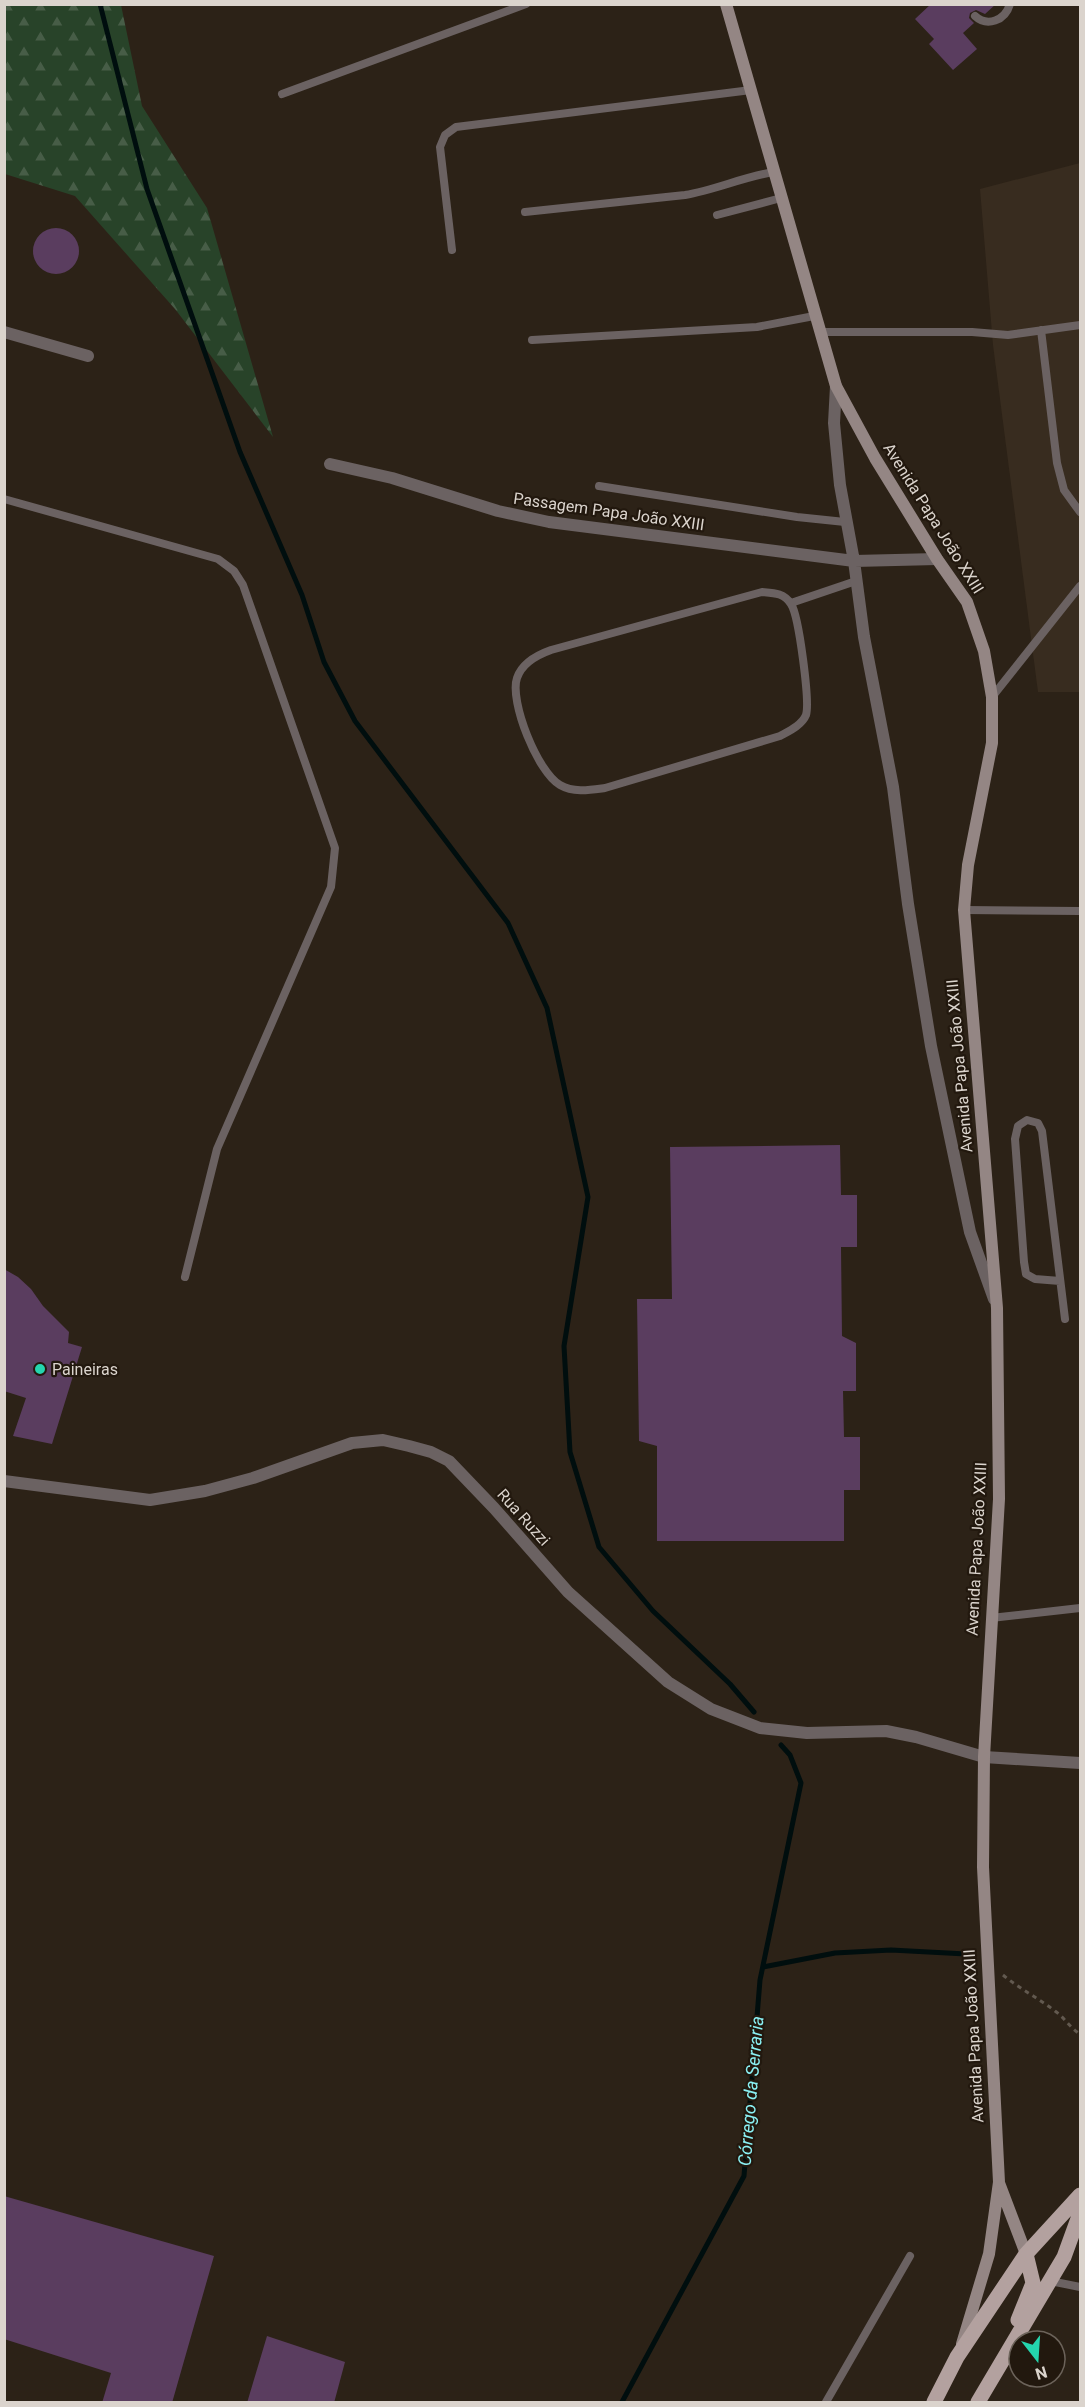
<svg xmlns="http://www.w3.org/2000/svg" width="1085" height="2407" font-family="Roboto,sans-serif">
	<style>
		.industrial { fill: #382c1f }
		.forest { fill: url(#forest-firs) }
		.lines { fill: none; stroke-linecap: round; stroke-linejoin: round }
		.stream { stroke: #000e0e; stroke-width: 5 }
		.building { fill: #5a3d5f }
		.path { stroke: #62594f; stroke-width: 3; stroke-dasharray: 4.5 4.5; stroke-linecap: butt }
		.lane { stroke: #6b6262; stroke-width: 8 }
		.street { stroke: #6b6262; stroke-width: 12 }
		.secondary { stroke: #948684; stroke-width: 12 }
		.primary { stroke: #b3a19f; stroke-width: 15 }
		.poi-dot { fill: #24d5ae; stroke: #22180e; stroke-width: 2 }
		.labels { text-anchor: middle; stroke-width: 4.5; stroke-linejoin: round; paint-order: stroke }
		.street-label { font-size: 16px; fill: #dbd4cd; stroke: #22180e }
		.poi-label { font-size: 16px; fill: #dbd4cd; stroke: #22180e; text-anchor: start }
		.water-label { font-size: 18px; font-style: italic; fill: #8af0f3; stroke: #22180e }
	</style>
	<defs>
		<pattern id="forest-firs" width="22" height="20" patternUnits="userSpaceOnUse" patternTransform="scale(1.5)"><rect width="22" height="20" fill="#284329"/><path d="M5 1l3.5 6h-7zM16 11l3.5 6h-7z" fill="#475d47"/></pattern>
	</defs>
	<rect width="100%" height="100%" fill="#2c2217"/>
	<path class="industrial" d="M 1080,163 L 1080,692 L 1038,692 L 993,345 L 980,189 Z"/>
	<path class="forest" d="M 5,4 L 121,5 L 142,106 L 207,208 L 273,437 L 175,309 L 75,196 L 5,174 Z"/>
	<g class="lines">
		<path class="stream" d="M 100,4 L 147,189 L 240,452 L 302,595 L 324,662 L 355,721 L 508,923 L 547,1008 L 588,1197 L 564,1346 L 570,1452 L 599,1547 L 653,1611 L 730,1684 L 754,1712
			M 763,1967 L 835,1953 L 891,1950 L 966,1954
			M 622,2402 L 744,2176 L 760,1980 L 801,1783 L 790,1755 L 781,1745"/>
	</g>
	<path class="building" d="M 931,4 L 996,4 L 985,14 L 976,10 L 970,13 L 969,18 L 974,23 L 963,33 L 977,49 L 953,70 L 929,44 L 934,39 L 915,19 Z
		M33 251a23 23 0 1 1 46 0a23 23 0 1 1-46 0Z
		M 840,1145 L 841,1195 L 857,1195 L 857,1247 L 841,1247 L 842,1336 L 856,1343 L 856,1391 L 843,1391 L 844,1437 L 860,1437 L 860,1490 L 844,1490 L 844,1541 L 657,1541 L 657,1446 L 639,1441 L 637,1299 L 672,1299 L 670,1147 Z
		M 4,1269 L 18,1277 L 31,1289 L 43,1306 L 69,1332 L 68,1343 L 82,1347 L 52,1444 L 13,1436 L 26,1398 L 4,1391 Z
		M 4,2196 L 214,2256 L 172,2403 L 102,2403 L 111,2373 L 4,2339 Z
		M 267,2336 L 345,2362 L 334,2403 L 247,2403 Z"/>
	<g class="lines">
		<path class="path" d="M 1003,1975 C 1020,1989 1038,1998 1055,2011 C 1065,2018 1070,2028 1080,2034"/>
		<path class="lane" d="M 975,16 C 987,27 1005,21 1010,4
			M 282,94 L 526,4
			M 525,212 L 685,195 C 715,190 743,177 774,172
			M 717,215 L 781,198
			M 452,250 L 440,147 L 445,135 L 456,127 L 751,90
			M 1041,330 L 1057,463 L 1064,490 L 1080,512
			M 820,332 L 972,332 L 1008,335 L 1080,325
			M 532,340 L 757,327 L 814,316
			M 599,486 L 797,517 L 845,522
			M 4,499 L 218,559 L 234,571 L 243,585 L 335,848 L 331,887 L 217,1149 L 185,1277
			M 762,592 C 774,593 784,593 791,604 C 799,616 810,702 806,715 C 802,725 789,731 780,736 L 605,788 C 590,790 574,793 560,785 C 538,773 509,701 517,678 C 522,663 537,655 551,650 Z
			M 791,603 L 856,581
			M 992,697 L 1080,586
			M 964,910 L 1080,911
			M 1060,1281 L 1035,1279 L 1026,1274 L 1024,1262 L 1015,1139 L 1018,1126 L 1027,1120 L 1038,1123 L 1042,1131 L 1065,1319
			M 991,1618 L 1080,1608
			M 1050,2281 L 1080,2287
			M 826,2402 L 910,2256"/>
		<path class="street" d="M 4,332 L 88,356
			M 836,386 L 834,423 L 840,485 L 854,561 L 864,637 L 893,787 L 908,904 L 931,1046 L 970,1232 L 994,1299
			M 330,464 L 392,478 L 498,511 L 549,522 L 854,561 L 937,559
			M 4,1481 L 150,1500 L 205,1491 L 253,1478 L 352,1443 L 383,1440 L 409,1446 L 431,1452 L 449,1461 L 494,1508 L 568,1592 L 668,1682 L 711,1709 L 760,1728 L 807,1733 L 886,1731 L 916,1737 L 984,1757 L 1080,1763"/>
		<path class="secondary" d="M 726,4 L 836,386 L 875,458 L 937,559 L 967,602 L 984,651 L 992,697 L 992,743 L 968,865 L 964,910 L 997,1308 L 999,1499 L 984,1757 L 983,1867 L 999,2182 L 989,2254 L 962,2344
			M 999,2183 L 1026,2254"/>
		<path class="primary" d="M 1018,2320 L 1033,2283 L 1026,2254
			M 934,2402 L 957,2357 L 1026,2254 L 1080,2195
			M 978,2402 L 1064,2257 L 1080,2213"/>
	</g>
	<circle class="poi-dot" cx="40" cy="1369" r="6"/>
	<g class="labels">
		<g class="street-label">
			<text transform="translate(609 511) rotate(8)" y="6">Passagem Papa João XXIII</text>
			<text transform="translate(934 518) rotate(58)" y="6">Avenida Papa João XXIII</text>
			<text transform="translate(959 1066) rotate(-95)" y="6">Avenida Papa João XXIII</text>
			<text transform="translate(524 1517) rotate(48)" y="6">Rua Ruzzi</text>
			<text transform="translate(976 1549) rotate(-87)" y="6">Avenida Papa João XXIII</text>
			<text transform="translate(973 2036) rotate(-93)" y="6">Avenida Papa João XXIII</text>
		</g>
		<g class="poi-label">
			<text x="52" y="1375">Paineiras</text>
		</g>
		<g class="water-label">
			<text transform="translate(751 2091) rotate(-85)" y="6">Córrego da Serraria</text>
		</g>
	</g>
	<rect width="1085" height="2407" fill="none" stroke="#dbd4cd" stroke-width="12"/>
	<g transform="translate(1037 2359) rotate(163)"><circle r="28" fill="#22180e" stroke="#6c635a" stroke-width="1.5"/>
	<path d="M0-4.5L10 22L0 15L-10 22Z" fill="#24d5ae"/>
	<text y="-9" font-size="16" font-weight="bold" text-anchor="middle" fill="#dbd4cd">N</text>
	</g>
</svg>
